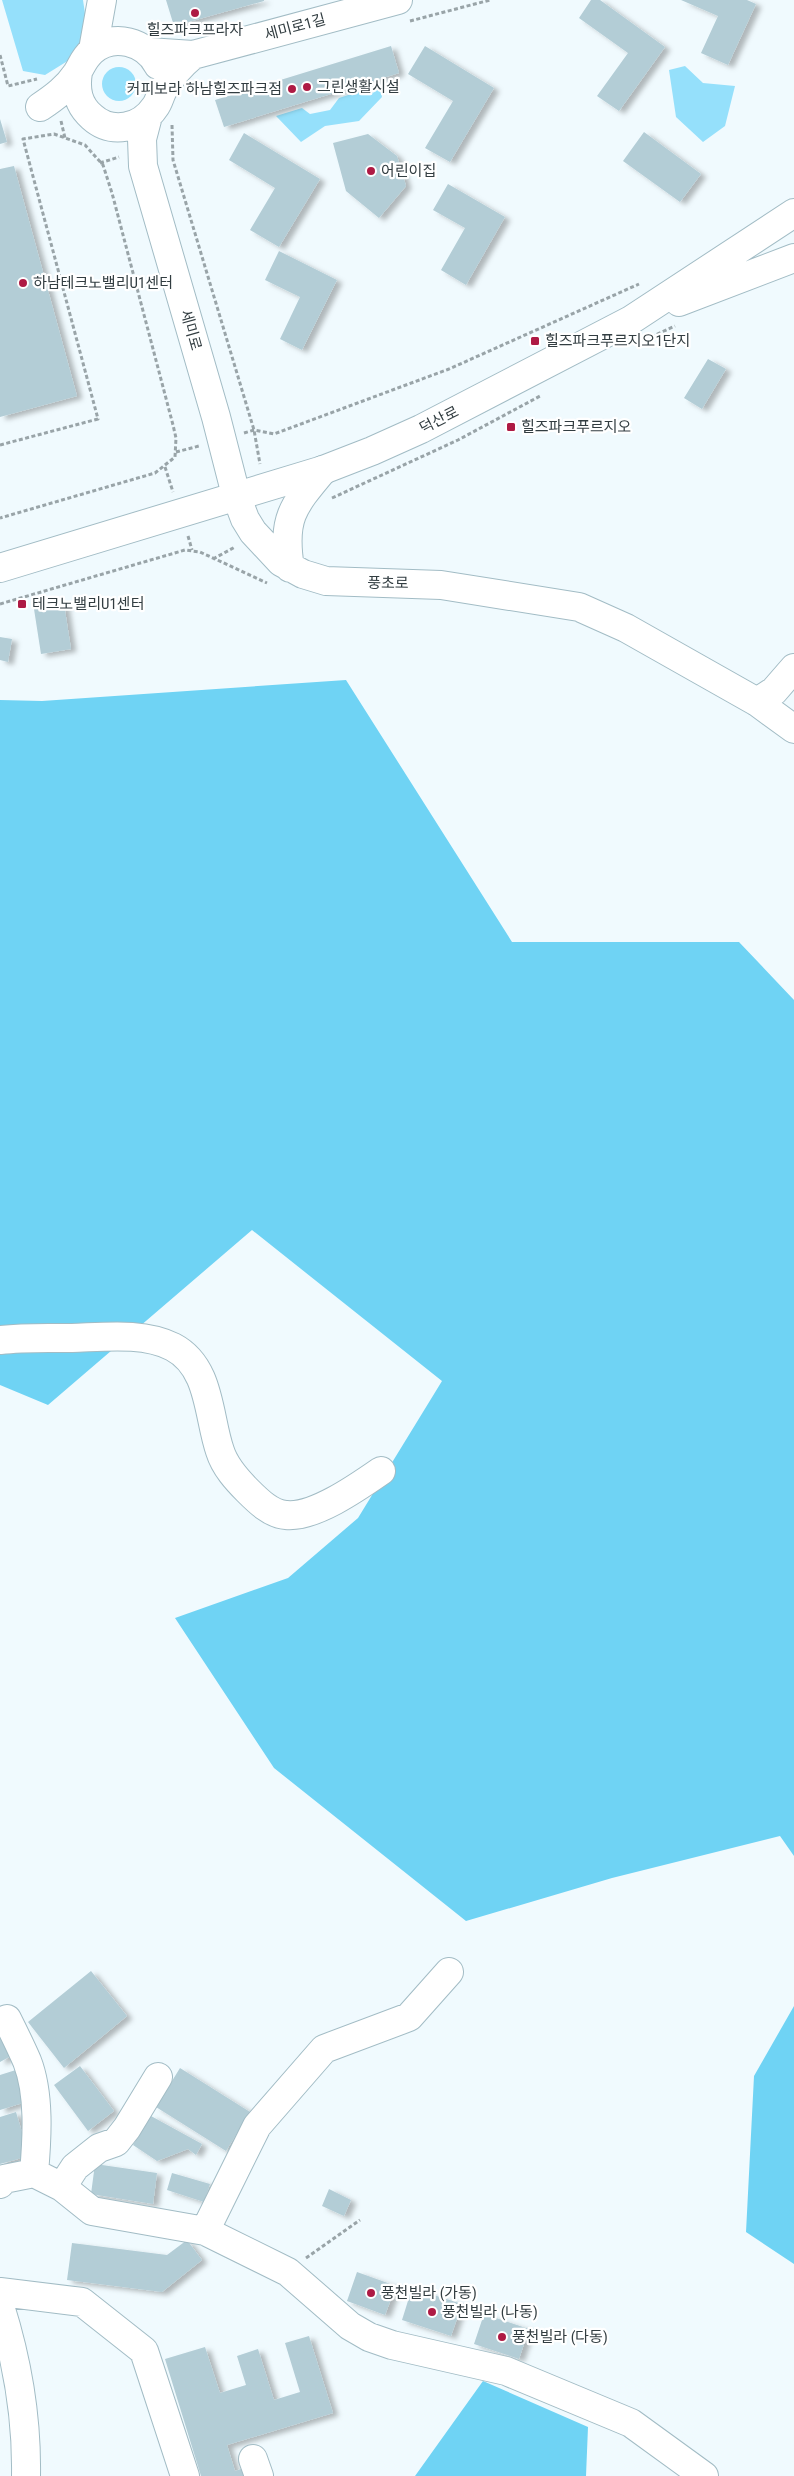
<svg xmlns="http://www.w3.org/2000/svg" width="794" height="2476" font-family="'Roboto Condensed','Noto Sans KR',sans-serif">
	<style>
		.green { fill: #95e0fb }
		.forest { fill: #6fd3f4 }
		.building { fill: #b3cdd6; filter: url(#shadow) }
		.lines { fill: none; stroke-linecap: round; stroke-linejoin: round }
		.minor-casing { stroke: #a2bcc5; stroke-width: 30 }
		.major-casing { stroke: #a2bcc5; stroke-width: 30 }
		.path { stroke: #99a4a8; stroke-width: 3; stroke-dasharray: 4 2.5; stroke-linecap: butt }
		.minor { stroke: #fff; stroke-width: 28 }
		.major { stroke: #fff; stroke-width: 28 }
		.poi-dot { fill: #ae1a44; stroke: #fff; stroke-width: 2 }
		.labels { text-anchor: middle; stroke-width: 4.5; stroke-linejoin: round; paint-order: stroke }
		.street-label { font-size: 15px; fill: #323d41; stroke: #fff }
		.poi-label { font-size: 15px; fill: #323d41; stroke: #fff; text-anchor: start }
	</style>
	<defs>
		<filter id="shadow"><feDropShadow dx="5.5" dy="3" stdDeviation="2.5" flood-color="#0004"/></filter>
	</defs>
	<rect width="100%" height="100%" fill="#f0fafe"/>
	<path class="green" d="M 2,0 L 83,0 L 88,34 L 74,57 L 45,75 L 23,71 Z
		M 685,66 L 703,83 L 735,86 L 725,126 L 703,142 L 676,117 L 669,70 Z
		M102 84a17 17 0 1 1 34 0a17 17 0 1 1-34 0Z
		M 379,85 L 382,97 L 359,121 L 325,126 L 301,142 L 276,116 L 302,108 L 310,114 L 330,110 L 339,98 Z"/>
	<path class="forest" d="M 346,680 L 512,942 L 739,942 L 794,1000 L 794,1856 L 780,1836 L 612,1878 L 466,1921 L 274,1768 L 175,1618 L 288,1578 L 358,1518 L 442,1381 L 252,1230 L 48,1405 L 0,1385 L 0,700 L 42,701 Z
		M 794,2006 L 794,2264 L 746,2232 L 754,2076 Z
		M 483,2381 L 588,2427 L 586,2476 L 415,2476 Z"/>
	<path class="building" d="M 166,0 L 264,0 L 264,1 L 174,26 Z
		M 591,0 L 600,0 L 665,47 L 619,111 L 597,96 L 628,53 L 579,18 Z
		M 681,0 L 747,0 L 756,4 L 728,65 L 701,53 L 718,16 Z
		M 391,46 L 399,73 L 224,127 L 215,100 Z
		M 425,46 L 494,88 L 450,162 L 425,148 L 453,101 L 408,74 Z
		M 0,119 L 7,142 L 0,144 Z
		M 644,132 L 701,174 L 680,202 L 623,161 Z
		M 244,133 L 320,179 L 279,247 L 250,230 L 275,188 L 229,160 Z
		M 368,134 L 397,156 L 406,186 L 379,218 L 346,191 L 333,143 Z
		M 14,166 L 77,396 L 0,417 L 0,169 Z
		M 448,184 L 505,217 L 466,285 L 441,270 L 465,228 L 433,210 Z
		M 279,251 L 337,280 L 302,350 L 280,339 L 300,297 L 265,280 Z
		M 708,359 L 726,369 L 702,409 L 684,398 Z
		M 64,604 L 71,649 L 41,654 L 34,609 Z
		M 0,637 L 12,639 L 8,662 L 0,660 Z
		M 91,1971 L 127,2016 L 64,2068 L 28,2022 Z
		M 0,2035 L 11,2056 L 0,2062 Z
		M 80,2066 L 114,2111 L 88,2131 L 54,2085 Z
		M 180,2068 L 250,2112 L 226,2151 L 156,2107 Z
		M 19,2069 L 29,2101 L 0,2110 L 0,2075 Z
		M 16,2112 L 29,2156 L 0,2164 L 0,2117 Z
		M 151,2116 L 202,2144 L 196,2155 L 188,2149 L 157,2161 L 133,2145 Z
		M 95,2164 L 157,2173 L 153,2204 L 91,2194 Z
		M 172,2173 L 210,2184 L 204,2202 L 167,2190 Z
		M 329,2189 L 351,2200 L 344,2216 L 322,2206 Z
		M 187,2240 L 202,2260 L 162,2292 L 67,2280 L 72,2243 L 167,2255 Z
		M 357,2272 L 396,2286 L 385,2315 L 347,2301 Z
		M 412,2288 L 462,2304 L 451,2336 L 402,2320 Z
		M 484,2314 L 529,2329 L 519,2359 L 474,2344 Z
		M 309,2336 L 333,2413 L 227,2445 L 235,2471 L 244,2468 L 246,2476 L 201,2476 L 165,2359 L 205,2347 L 220,2393 L 246,2385 L 237,2356 L 258,2349 L 274,2400 L 300,2392 L 285,2343 Z"/>
	<g class="lines">
		<defs>
			<path id="minor" d="M 93,50 L 102,0
				M 148,52 L 193,55 L 398,0
				M 78,72 C 75,90 78,105 92,117 C 112,135 141,128 155,107 C 159,102 160,95 163,90 C 171,76 181,65 193,55
				M 40,107 C 55,97 67,88 77,73 C 82,65 84,58 92,51 C 113,32 146,42 158,65
				M 148,116 L 142,139 L 143,166 L 216,417 L 236,495 L 245,519 L 253,532 L 281,562 L 303,574 L 326,581 L 441,585 L 579,607 L 626,628 L 757,702 L 794,729
				M 290,568 C 282,519 292,507 323,470
				M 757,702 L 774,691 L 794,668
				M 0,1340 C 24,1337 48,1338 72,1338 C 104,1337 144,1332 173,1347 C 211,1367 208,1417 220,1451 C 225,1467 237,1480 248,1491 C 258,1501 271,1514 286,1515 C 314,1518 358,1487 381,1471
				M 7,2019 C 14,2033 21,2047 27,2061 C 40,2094 37,2139 34,2173
				M 0,2184 L 4,2179 L 34,2173 L 62,2187 L 92,2211 L 205,2231 L 288,2272 L 350,2326 L 369,2337 L 392,2345 L 506,2371 L 631,2423 L 704,2476
				M 62,2187 L 75,2167 L 99,2148 L 116,2142 L 127,2128 L 158,2077
				M 205,2231 L 257,2126 L 324,2049 L 409,2017 L 449,1972
				M 0,2292 L 82,2302 L 144,2351 L 185,2476
				M 0,2306 C 17,2360 27,2419 26,2476
				M 253,2459 L 259,2476"/>
			<path id="major" d="M 679,302 L 794,258
				M 0,568 L 323,470 L 372,451 L 421,429 L 631,320 L 794,213"/>
		</defs>
		<use href="#minor" class="minor-casing"/>
		<use href="#major" class="major-casing"/>
		<path class="path" d="M 410,21 L 490,0
			M 0,55 L 8,86 L 37,79
			M 61,121 L 65,138
			M 172,125 L 173,160 L 254,430 L 260,464
			M 100,163 L 119,157
			M 651,337 L 675,326
			M 244,433 L 254,430 L 274,434 L 449,369 L 639,284
			M 0,445 L 98,419 L 23,139 L 54,134 L 85,145 L 103,165 L 112,193 L 173,425 L 176,438 L 175,457 L 155,473 L 0,518
			M 176,452 L 199,446
			M 165,467 L 173,492
			M 332,498 L 458,440 L 542,395
			M 188,536 L 192,550
			M 213,559 L 235,547
			M 0,604 L 185,550 L 200,552 L 267,583
			M 306,2258 L 360,2220"/>
		<use href="#minor" class="minor"/>
		<use href="#major" class="major"/>
	</g>
	<g class="poi-dot">
		<circle cx="195" cy="13" r="5"/>
		<circle cx="307" cy="87" r="5"/>
		<circle cx="292" cy="89" r="5"/>
		<circle cx="371" cy="171" r="5"/>
		<circle cx="23" cy="283" r="5"/>
		<rect x="530" y="336" width="10" height="10" rx="2.5"/>
		<rect x="506" y="422" width="10" height="10" rx="2.5"/>
		<rect x="17" y="599" width="10" height="10" rx="2.5"/>
		<circle cx="371" cy="2293" r="5"/>
		<circle cx="432" cy="2312" r="5"/>
		<circle cx="502" cy="2337" r="5"/>
	</g>
	<g class="labels">
		<g class="street-label">
			<text transform="translate(295 27) rotate(-15)" y="5">세미로1길</text>
			<text transform="translate(191 330) rotate(74)" y="5">세미로</text>
			<text transform="translate(439 420) rotate(-27)" y="5">덕산로</text>
			<text transform="translate(388 583) rotate(1)" y="5">풍초로</text>
		</g>
		<g class="poi-label">
			<text x="195" y="35" text-anchor="middle">힐즈파크프라자</text>
			<text x="317" y="92">그린생활시설</text>
			<text x="282" y="94" text-anchor="end">커피보라 하남힐즈파크점</text>
			<text x="381" y="176">어린이집</text>
			<text x="33" y="288">하남테크노밸리U1센터</text>
			<text x="545" y="346">힐즈파크푸르지오1단지</text>
			<text x="521" y="432">힐즈파크푸르지오</text>
			<text x="32" y="609">테크노밸리U1센터</text>
			<text x="381" y="2298">풍천빌라 (가동)</text>
			<text x="442" y="2317">풍천빌라 (나동)</text>
			<text x="512" y="2342">풍천빌라 (다동)</text>
		</g>
	</g>
</svg>
